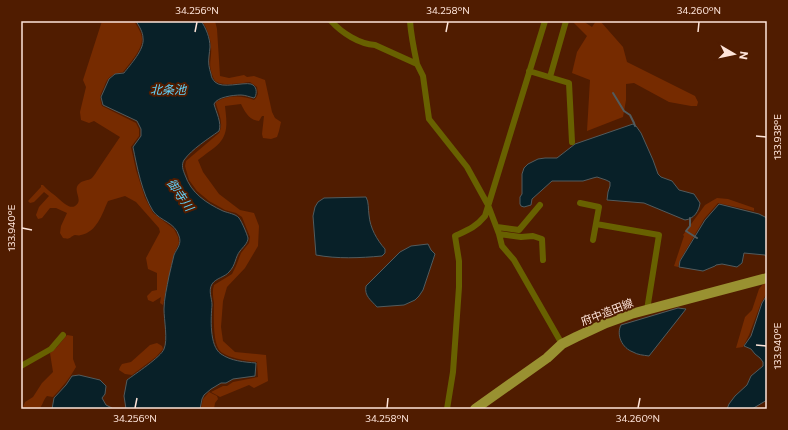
<svg xmlns="http://www.w3.org/2000/svg" width="788" height="430" font-family="Commissioner,'Noto Sans JP',sans-serif">
	<style>
		.green { fill: #762b00 }
		.water { fill: #082028; stroke: #525b5d }
		.lines { fill: none; stroke-linecap: round; stroke-linejoin: round }
		.stream { stroke: #525b5d; stroke-width: 2 }
		.street { stroke: #686100; stroke-width: 6 }
		.primary { stroke: #999131; stroke-width: 10 }
		.ticks { fill: none; stroke: #fee4d9; stroke-width: 1.5 }
		.labels { text-anchor: middle; stroke-width: 4; stroke-linejoin: round; paint-order: stroke }
		.street-label { font-size: 11px; fill: #fee4d9; stroke: #501c00 }
		.water-label { font-size: 12px; font-style: italic; fill: #61d4fd; stroke: #501c00 }
		.neatline { fill: none; stroke: #fee4d9; stroke-width: 1.5 }
		.ticks-label { font-size: 10px; text-anchor: middle; fill: #fee4d9 }
	</style>
	<rect width="100%" height="100%" fill="#501c00"/>
	<path class="green" d="M 102,21 L 134,21 C 137,26 142,33 142,39 C 142,50 130,63 123,72 C 112,74 108,76 104,87 C 100,96 99,96 102,106 L 136,123 L 139,129 L 139,136 L 131,147 L 136,170 L 145,198 L 153,213 L 174,229 L 178,237 L 179,243 L 174,254 L 163,305 L 160,303 L 161,297 L 153,302 L 148,300 L 147,296 L 152,291 L 157,290 L 157,273 L 148,269 L 146,258 L 160,232 L 159,228 L 136,202 L 125,196 L 108,201 C 102,214 97,232 81,235 C 79,236 77,235 75,235 C 69,237 71,240 63,238 L 60,233 L 61,226 L 67,213 L 56,208 L 50,208 L 42,218 L 38,219 L 36,215 L 39,207 L 49,196 L 44,192 L 34,202 L 30,203 L 28,201 L 41,187 L 41,185 L 43,185 C 48,191 54,194 59,199 C 64,203 72,212 78,203 C 81,197 72,189 80,183 C 83,180 88,181 92,178 C 94,176 97,171 99,168 C 106,158 113,147 120,137 L 94,121 L 89,123 L 81,120 L 80,112 L 86,87 L 83,80 Z
		M 202,21 L 215,21 L 217,29 L 220,76 L 229,78 L 244,75 L 247,77 L 254,76 L 265,80 L 272,112 L 275,118 L 281,122 L 279,131 L 277,137 L 271,139 L 263,138 L 262,134 L 264,116 L 262,116 L 259,121 C 249,120 245,112 241,104 L 225,106 C 226,117 229,131 221,141 C 218,146 204,155 198,160 L 203,172 L 219,194 L 240,210 L 254,213 L 259,226 L 258,246 L 245,268 L 227,287 L 223,301 L 221,327 L 223,341 L 235,352 L 266,355 L 268,381 L 254,388 L 249,385 L 220,397 L 211,392 L 223,386 L 227,386 L 233,382 L 258,377 L 257,362 C 245,360 231,359 221,352 C 212,344 214,315 214,303 C 213,297 212,291 214,285 L 232,274 L 236,266 L 241,253 L 249,243 L 250,237 L 242,217 L 236,213 L 225,210 L 209,201 L 197,191 L 189,180 L 185,166 L 186,161 L 219,133 C 224,124 219,114 216,104 L 216,102 C 227,95 242,95 254,100 L 256,98 L 258,94 L 257,87 L 250,82 C 243,83 223,86 217,82 C 214,81 213,77 212,74 C 208,63 212,58 211,47 C 211,40 207,27 202,21 Z
		M 572,21 L 583,21 L 592,27 L 596,21 L 599,21 L 601,22 L 623,47 L 627,62 L 695,96 L 698,102 L 697,106 L 691,106 L 669,102 L 634,83 L 626,84 L 626,100 L 623,117 L 587,131 L 590,80 L 572,73 L 577,52 L 587,36 Z
		M 717,198 L 728,199 L 754,208 L 754,211 L 718,203 L 704,219 L 680,260 L 678,267 L 674,266 L 684,236 L 683,235 L 705,205 Z
		M 767,282 L 767,293 L 761,303 L 749,335 L 743,347 L 736,348 L 745,317 L 752,310 L 759,289 L 764,283 Z
		M 67,335 L 73,336 L 73,359 L 76,367 C 70,378 62,387 53,397 L 47,396 C 43,400 43,405 39,409 L 24,409 L 23,407 L 25,402 L 33,397 L 42,383 L 53,372 L 50,353 L 57,347 Z
		M 157,343 L 162,346 L 163,349 L 156,357 L 132,375 L 125,374 L 119,370 L 120,367 L 122,364 L 131,362 L 150,345 Z
		M 209,392 L 217,396 L 218,399 L 215,403 L 214,409 L 201,409 L 203,399 Z"/>
	<path class="water" d="M 136,21 L 201,21 C 206,28 210,38 210,47 C 210,50 209,53 209,56 C 208,63 209,68 211,74 C 211,77 213,80 215,82 C 222,89 243,82 251,84 C 257,86 257,93 255,97 L 254,98 C 250,97 245,95 241,95 C 233,95 217,97 214,104 C 216,112 222,123 219,131 C 208,139 192,149 184,160 C 181,165 183,170 185,175 C 191,193 206,203 223,211 C 228,213 236,214 239,218 C 242,222 247,234 248,238 C 248,243 243,247 240,251 C 235,257 236,265 229,272 C 225,277 216,278 212,284 C 208,291 212,298 212,305 C 211,317 209,346 221,354 C 231,361 244,362 256,363 L 255,376 L 233,379 L 226,383 L 221,383 L 211,389 L 204,395 L 202,399 L 200,409 L 126,409 L 124,396 L 127,380 C 135,374 161,357 164,349 C 168,340 164,320 164,309 C 164,299 167,287 169,276 C 171,269 172,262 174,255 C 177,248 182,244 179,236 C 175,222 160,221 153,211 C 142,193 137,167 133,147 L 141,136 L 141,129 L 137,121 L 103,105 L 101,97 L 109,79 L 115,74 L 124,73 C 130,65 145,49 143,38 C 143,32 139,26 136,21 Z
		M 633,124 L 636,126 L 641,133 L 653,160 L 658,174 L 661,177 L 672,181 L 679,190 L 694,194 L 700,203 C 699,211 694,219 685,220 L 644,203 L 607,200 L 608,192 L 610,186 L 610,182 L 606,180 L 597,177 L 593,178 L 583,181 L 552,181 L 532,199 L 531,205 L 524,207 L 521,206 L 520,204 L 520,197 L 522,194 L 522,174 L 524,168 L 528,164 L 538,159 L 545,158 L 557,158 L 575,144 Z
		M 366,197 C 369,202 368,209 369,215 C 370,228 377,240 385,249 L 385,253 L 382,256 C 360,258 337,259 316,255 L 313,216 L 315,207 L 318,202 L 324,198 Z
		M 719,204 L 759,214 L 767,218 L 767,258 L 765,255 L 744,253 L 742,263 L 737,267 L 722,264 L 716,265 L 715,266 L 703,271 L 679,267 L 680,261 L 705,220 Z
		M 428,244 L 431,250 L 435,254 L 423,290 L 419,296 L 415,300 L 404,305 L 377,307 C 371,300 364,296 366,286 L 400,252 L 411,246 Z
		M 767,295 L 767,400 L 752,409 L 727,409 L 729,404 L 735,396 L 747,385 L 751,376 L 763,366 L 763,362 L 760,358 L 755,354 L 751,349 L 744,346 L 751,336 L 762,303 Z
		M 678,308 L 686,309 L 649,356 C 643,355 638,355 633,352 C 622,348 616,335 621,325 Z
		M 79,375 L 100,380 L 106,386 L 105,394 L 102,398 L 106,405 L 112,408 L 113,409 L 52,409 L 54,398 L 66,385 L 72,376 Z"/>
	<g class="lines">
		<path class="stream" d="M 613,93 L 624,111 L 630,115 L 634,123 L 635,126
			M 690,218 L 690,226 L 686,231 L 697,238"/>
		<path class="street" d="M 331,21 C 342,33 359,44 375,45 L 417,64 L 423,76 L 429,119 L 467,167 L 488,205 L 499,234 L 502,246 L 514,260 L 562,344
			M 410,21 C 411,36 414,50 417,64
			M 529,71 L 569,83 L 572,142
			M 550,77 L 566,21
			M 580,203 L 599,207 L 593,240
			M 596,224 L 659,235 L 647,310
			M 497,227 L 519,230 L 540,205
			M 499,234 L 521,237 L 533,236 L 542,239 L 543,260
			M 21,366 L 51,349 L 63,335
			M 447,409 L 453,372 L 459,287 L 459,261 L 455,236 C 468,230 476,227 485,216 L 545,21"/>
		<path class="primary" d="M 475,409 L 547,358 L 562,344 L 576,337 L 606,323 L 631,314 L 767,278"/>
	</g>
	<path class="ticks" d="M 195,32 L 197,22M 446,32 L 448,22M 698,32 L 699,22M 756,136 L 766,137M 22,228 L 32,230M 756,345 L 766,346M 135,408 L 137,398M 387,408 L 388,398M 638,408 L 640,398"/>
	<g class="labels">
		<g class="street-label">
			<text transform="translate(607 312) rotate(-21)" y="4">府中造田線</text>
		</g>
		<g class="water-label">
			<text x="168" y="94">北条池</text>
			<text transform="translate(180 195) rotate(55)" y="4">御寺川</text>
		</g>
	</g>
	<rect width="788" height="430" fill="none" stroke="#501c00" stroke-width="44"/>
	<g transform="translate(734 54) rotate(99)" stroke="#501c00" stroke-width="3" paint-order="stroke">
	<path d="M0-3L7 15L0 10L-7 15Z" fill="#fee4d9"/>
	<text y="-6" font-size="11" font-weight="bold" text-anchor="middle" fill="#fee4d9">N</text>
	</g>
	<rect x="22" y="22" width="744" height="386" class="neatline"/>
	<g class="ticks-label">
		<text x="197" y="14">34.256°N</text>
		<text x="448" y="14">34.258°N</text>
		<text x="699" y="14">34.260°N</text>
		<text transform="translate(777 137) rotate(-90)" y="4">133.938°E</text>
		<text transform="translate(11 228) rotate(-90)" y="4">133.940°E</text>
		<text transform="translate(777 346) rotate(-90)" y="4">133.940°E</text>
		<text x="135" y="422">34.256°N</text>
		<text x="387" y="422">34.258°N</text>
		<text x="638" y="422">34.260°N</text>
	</g>
</svg>
